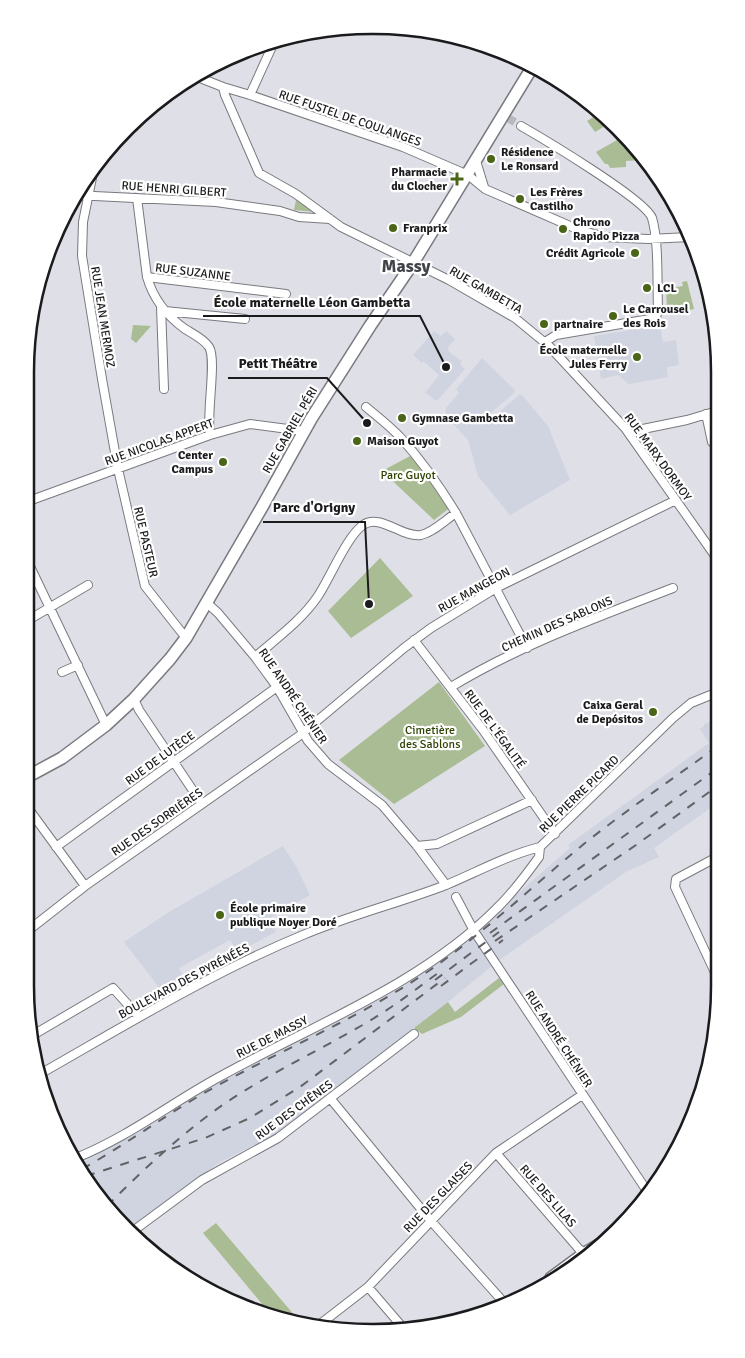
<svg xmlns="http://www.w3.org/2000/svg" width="745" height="1358" font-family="Signika,sans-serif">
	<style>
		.built { fill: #d0d3e0 }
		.green { fill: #aabc93 }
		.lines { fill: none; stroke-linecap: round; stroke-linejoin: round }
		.street-tunnel { stroke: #b8b9bf; stroke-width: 8; stroke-dasharray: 8 4; stroke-linecap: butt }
		.street-casing { stroke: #787a7f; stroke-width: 10 }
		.secondary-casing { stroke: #787a7f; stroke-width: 14 }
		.street { stroke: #fff; stroke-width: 8 }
		.secondary { stroke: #fff; stroke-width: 11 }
		.rail { stroke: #626266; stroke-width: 2; stroke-dasharray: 9 9; stroke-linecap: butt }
		.poi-dot { fill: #4a6517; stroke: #fff; stroke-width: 2 }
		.labels { text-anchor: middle; stroke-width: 4.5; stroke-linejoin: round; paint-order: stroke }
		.street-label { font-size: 12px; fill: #1b1b1e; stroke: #fff }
		.poi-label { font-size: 12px; font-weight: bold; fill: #1b1b1e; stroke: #fff; text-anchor: start }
		.park-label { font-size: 12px; fill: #2e4300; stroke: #fff }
		.district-label { font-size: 18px; font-weight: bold; fill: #424449; stroke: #fff }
		.rim { fill: none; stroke: #1b1b1e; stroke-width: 2.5 }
		.leader { fill: none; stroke: #1b1b1e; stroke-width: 2 }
		.callout-dot { fill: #1b1b1e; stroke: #fff; stroke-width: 2 }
		.callout-label { font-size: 14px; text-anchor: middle; font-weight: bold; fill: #1b1b1e; stroke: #fff; stroke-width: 4.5; stroke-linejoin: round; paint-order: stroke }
	</style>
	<rect width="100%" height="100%" fill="#dfe0e7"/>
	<path class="built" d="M 660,325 L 663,342 L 676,340 L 679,365 L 667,367 L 668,377 L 629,384 L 618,375 L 601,379 L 594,336 Z
		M 434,331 L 441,336 L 446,331 L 455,339 L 448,347 L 449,352 L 462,361 L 460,364 L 465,369 L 437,401 L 425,393 L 439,375 L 423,361 L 422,363 L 413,355 Z
		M 482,358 L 515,390 L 514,393 L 487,416 L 490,420 L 519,395 L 522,395 L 548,426 L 570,480 L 510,515 L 478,476 L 468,440 L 445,415 L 446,408 L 459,393 L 456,389 Z
		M 718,719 L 719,802 L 654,848 L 659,857 L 626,872 L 498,961 L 448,1002 L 273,1136 L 220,1162 L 131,1229 L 97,1197 L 92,1187 L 95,1183 L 90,1185 L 79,1165 L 125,1138 L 183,1101 L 266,1056 L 366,1005 L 504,909 L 509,901 L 570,848 L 568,845 L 709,743 L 700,729 L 704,726 L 704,724 Z
		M 283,846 L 297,868 L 310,895 L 270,918 L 276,932 L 238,952 L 230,940 L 179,968 L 182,975 L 161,990 L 124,942 L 169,912 Z"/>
	<path class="green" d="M 600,113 L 607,125 L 595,132 L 587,121 Z
		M 624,136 L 644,160 L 626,161 L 626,167 L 610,168 L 608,164 L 605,164 L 596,152 Z
		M 296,200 L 315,212 L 294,210 Z
		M 687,281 L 694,309 L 672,313 L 667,309 L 666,289 L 683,286 L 682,282 Z
		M 133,325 L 151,326 L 136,343 L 131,339 Z
		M 412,455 L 451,507 L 434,520 L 382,471 Z
		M 380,558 L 413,596 L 351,638 L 328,611 Z
		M 439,682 L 485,746 L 394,804 L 339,760 Z
		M 499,978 L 504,984 L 461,1017 L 422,1034 L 414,1028 L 448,1002 L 455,1012 Z
		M 216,1223 L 301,1323 L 283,1321 L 272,1316 L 203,1233 Z"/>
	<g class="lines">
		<path class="street-tunnel" d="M 508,118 L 521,126"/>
		<defs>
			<path id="street" d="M 195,76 L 223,87 L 250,95 L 403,147 L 468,175 L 485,189 L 577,229 L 604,237 L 648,239 L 690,237
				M 223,87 L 225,95 L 259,173 L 296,194 L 341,227 L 449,280 L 515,318 L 549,346 L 625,428 L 718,560
				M 250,95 L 275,40
				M 521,126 C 542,138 646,200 652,218 C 659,241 657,284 658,309 L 656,318 L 556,335 L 545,342
				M 476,161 L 484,187
				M 94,168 L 83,222 L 82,256 L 102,379 L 118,469 L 145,586 L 186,638
				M 74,195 L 216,202 L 280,211 L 299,217 L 330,219
				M 137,198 L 147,277 C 153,298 167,316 185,329 C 193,334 204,339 209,347 C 217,360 206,414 210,435
				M 147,277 L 286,294
				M 161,307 L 164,389
				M 165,311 L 245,319
				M 366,407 C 378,417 391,427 401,438 C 422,461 440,487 456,513 L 527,648
				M 706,414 L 712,442 L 717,442
				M 630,435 L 633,431 L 687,420 L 717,411
				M 26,502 L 210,435 L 250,424 L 303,431
				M 25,556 L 106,725
				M 207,603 L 218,613 L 255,657 L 277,687 L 308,741 L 328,764 L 382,805 L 417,846 L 446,885
				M 25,622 L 88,585
				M 414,640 L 483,730 L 555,834
				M 255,657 C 277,638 302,620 318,596 C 330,578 347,536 363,525 C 380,513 402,538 421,535 C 434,532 445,520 456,513
				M 62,672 L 78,665
				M 451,687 C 520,645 598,617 673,588
				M 134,699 L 139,710 L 202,804
				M 25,804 L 85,886
				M 417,846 L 437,844 L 532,800
				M 56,847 L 277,687
				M 719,856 L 676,879 L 675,887 L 719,981
				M 456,897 L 474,931 L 647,1191
				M 25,933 L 85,886 L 299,736 L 404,648 L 431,628 L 496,588 L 676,500
				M 33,1035 L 113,988 L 139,1017
				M 40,1074 C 126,1025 211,973 303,935 C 350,915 399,903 446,885 C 477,872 508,855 540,847
				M 330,1098 L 431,1221 L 507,1306
				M 496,1153 L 579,1249 L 585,1253
				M 76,1158 C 130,1136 171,1103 221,1076 C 313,1025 420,985 496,909 C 512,894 526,875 539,857 L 540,847 L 673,718 L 691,703 L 718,692
				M 133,1231 L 202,1180 L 278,1138 L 414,1034
				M 368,1287 L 405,1330
				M 319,1325 L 368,1287 L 496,1153 L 582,1095"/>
			<path id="secondary" d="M 25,778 L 62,758 L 106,725 L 134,699 L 170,659 L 186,638 L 262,507 L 311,419 L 370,326 L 413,263 L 533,66
				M 551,1278 L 585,1253 L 607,1240"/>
		</defs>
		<use href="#street" class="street-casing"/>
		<use href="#secondary" class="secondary-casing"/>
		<use href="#street" class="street"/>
		<use href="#secondary" class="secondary"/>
		<path class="rail" d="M 490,933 L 718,768
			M 495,941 L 636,845 L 719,785
			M 435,980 L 499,932
			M 441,986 L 503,940
			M 82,1169 C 127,1144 168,1113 213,1088 C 287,1047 362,1017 433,968 C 487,930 534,885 585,843 C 628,809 674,778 718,746
			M 86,1176 L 205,1138 L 250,1118 L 300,1087 L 445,978
			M 107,1206 C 145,1168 183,1132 227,1102 C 272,1072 320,1050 366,1023 C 392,1008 415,990 438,973"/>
	</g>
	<g class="poi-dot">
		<circle cx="491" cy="159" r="5"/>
		<path d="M454.5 171.5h5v5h5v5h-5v5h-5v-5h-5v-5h5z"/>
		<circle cx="520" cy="199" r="5"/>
		<circle cx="393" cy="228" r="5"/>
		<circle cx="563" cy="229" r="5"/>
		<circle cx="635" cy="253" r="5"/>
		<circle cx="647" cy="288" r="5"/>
		<circle cx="613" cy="316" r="5"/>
		<circle cx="544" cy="324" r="5"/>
		<circle cx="637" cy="357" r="5"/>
		<circle cx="402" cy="418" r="5"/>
		<circle cx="357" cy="441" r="5"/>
		<circle cx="223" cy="462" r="5"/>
		<circle cx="653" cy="712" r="5"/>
		<circle cx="220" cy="915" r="5"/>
	</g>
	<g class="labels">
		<g class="street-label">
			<text transform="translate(350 118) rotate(19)" y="4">RUE FUSTEL DE COULANGES</text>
			<text transform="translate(174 189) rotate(4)" y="4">RUE HENRI GILBERT</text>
			<text transform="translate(193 272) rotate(7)" y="4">RUE SUZANNE</text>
			<text transform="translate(486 290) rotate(30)" y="4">RUE GAMBETTA</text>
			<text transform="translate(103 317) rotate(81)" y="4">RUE JEAN MERMOZ</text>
			<text transform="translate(290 430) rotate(-60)" y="4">RUE GABRIEL PÉRI</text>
			<text transform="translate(159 442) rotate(-20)" y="4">RUE NICOLAS APPERT</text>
			<text transform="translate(658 457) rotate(54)" y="4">RUE MARX DORMOY</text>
			<text transform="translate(146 542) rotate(77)" y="4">RUE PASTEUR</text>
			<text transform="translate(474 590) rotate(-29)" y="4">RUE MANGEON</text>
			<text transform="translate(557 624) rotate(-24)" y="4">CHEMIN DES SABLONS</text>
			<text transform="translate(293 696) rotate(56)" y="4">RUE ANDRÉ CHÉNIER</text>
			<text transform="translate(495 729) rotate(54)" y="4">RUE DE L'ÉGALITÉ</text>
			<text transform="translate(160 758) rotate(-36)" y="4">RUE DE LUTÈCE</text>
			<text transform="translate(579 794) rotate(-44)" y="4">RUE PIERRE PICARD</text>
			<text transform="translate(157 822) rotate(-35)" y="4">RUE DES SORRIÈRES</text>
			<text transform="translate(184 981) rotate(-28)" y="4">BOULEVARD DES PYRÉNÉES</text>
			<text transform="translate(272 1037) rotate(-27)" y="4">RUE DE MASSY</text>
			<text transform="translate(559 1039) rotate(57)" y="4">RUE ANDRÉ CHÉNIER</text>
			<text transform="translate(294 1110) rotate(-36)" y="4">RUE DES CHÊNES</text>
			<text transform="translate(548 1196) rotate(49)" y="4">RUE DES LILAS</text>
			<text transform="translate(438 1197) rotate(-46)" y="4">RUE DES GLAISES</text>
		</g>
		<g class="poi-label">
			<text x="501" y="156">Résidence<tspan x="501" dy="14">Le Ronsard</tspan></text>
			<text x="447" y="176" text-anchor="end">Pharmacie<tspan x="447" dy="14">du Clocher</tspan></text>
			<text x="530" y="196">Les Frères<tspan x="530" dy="14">Castilho</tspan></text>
			<text x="573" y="226">Chrono<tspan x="573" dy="14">Rapido Pizza</tspan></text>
			<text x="403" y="232">Franprix</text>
			<text x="625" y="257" text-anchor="end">Crédit Agricole</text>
			<text x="657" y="292">LCL</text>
			<text x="623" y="313">Le Carrousel<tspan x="623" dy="14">des Rois</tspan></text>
			<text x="554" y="328">partnaire</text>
			<text x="627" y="354" text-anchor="end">École maternelle<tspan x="627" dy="14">Jules Ferry</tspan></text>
			<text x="412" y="422">Gymnase Gambetta</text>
			<text x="367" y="445">Maison Guyot</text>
			<text x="213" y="459" text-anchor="end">Center<tspan x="213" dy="14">Campus</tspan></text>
			<text x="643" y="709" text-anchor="end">Caixa Geral<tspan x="643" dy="14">de Depósitos</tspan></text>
			<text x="230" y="912">École primaire<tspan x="230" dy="14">publique Noyer Doré</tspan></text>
		</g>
		<g class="park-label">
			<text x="408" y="479">Parc Guyot</text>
			<text x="430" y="734">Cimetière<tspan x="430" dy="14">des Sablons</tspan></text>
		</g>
		<g class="district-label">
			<text x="406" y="272">Massy</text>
		</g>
	</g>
	<path d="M0 0H745V1358H0ZM372 34H373A338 338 0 0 1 711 372V986A338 338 0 0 1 373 1324H372A338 338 0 0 1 34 986V372A338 338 0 0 1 372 34Z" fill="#fff" fill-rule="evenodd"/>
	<path class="rim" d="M372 34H373A338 338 0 0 1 711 372V986A338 338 0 0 1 373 1324H372A338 338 0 0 1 34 986V372A338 338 0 0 1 372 34Z"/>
	<path class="leader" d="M446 367L420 316H203M367 423L327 378H228M369 604L365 522H263"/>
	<g class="callout-dot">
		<circle cx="446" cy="367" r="5"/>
		<circle cx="367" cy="423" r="5"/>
		<circle cx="369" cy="604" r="5"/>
	</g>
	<g class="callout-label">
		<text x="312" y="307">École maternelle Léon Gambetta</text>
		<text x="278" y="368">Petit Théâtre</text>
		<text x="314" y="512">Parc d'Origny</text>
	</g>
</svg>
